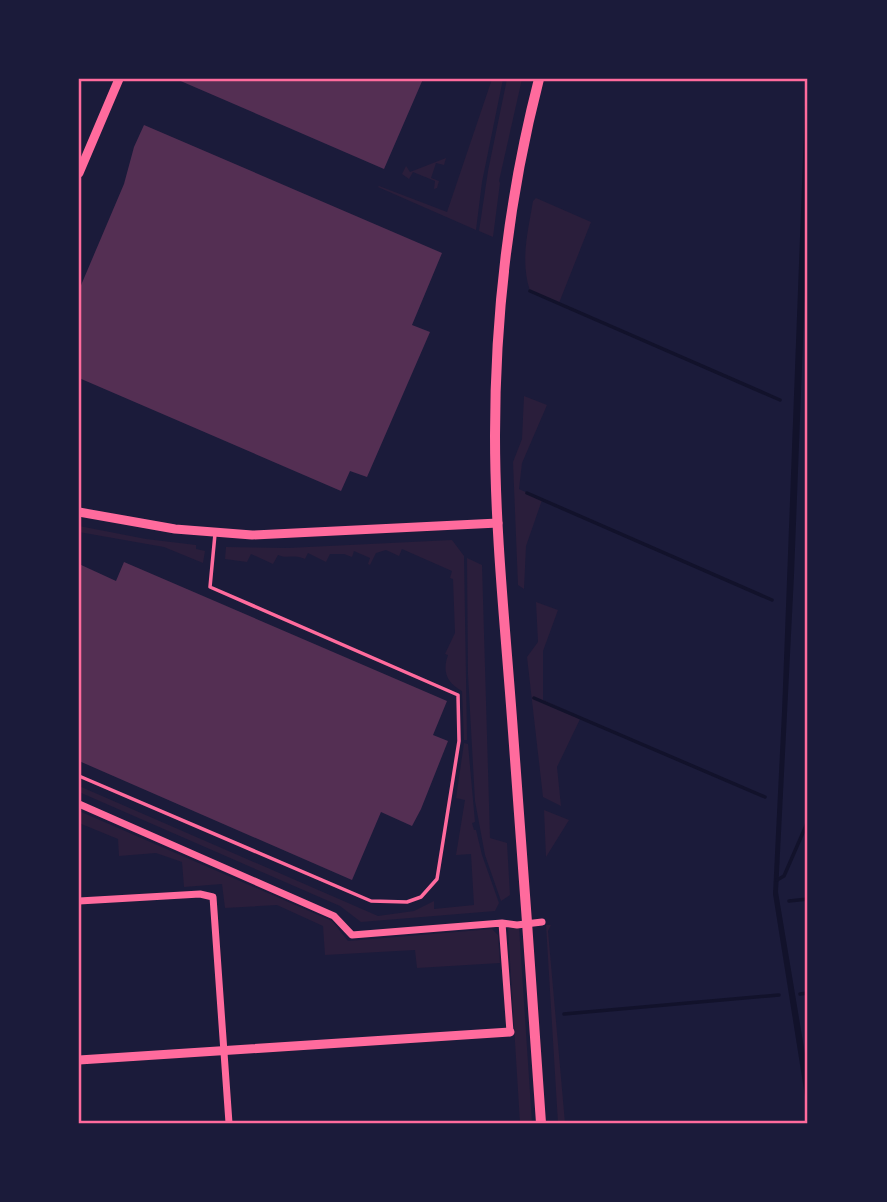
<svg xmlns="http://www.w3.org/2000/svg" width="887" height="1202" font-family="Rubik,sans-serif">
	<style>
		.green { fill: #2a1e3b }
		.water { fill: #12122b }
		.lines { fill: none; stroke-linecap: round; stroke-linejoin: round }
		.stream { stroke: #12122b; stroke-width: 3.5 }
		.building { fill: #542f53 }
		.service { stroke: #ff6b9d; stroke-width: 3.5 }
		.minor { stroke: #ff6b9d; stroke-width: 7 }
		.tertiary { stroke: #ff6b9d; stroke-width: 9 }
		.primary { stroke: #ff6b9d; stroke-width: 10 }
		.neatline { fill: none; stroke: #ff6b9d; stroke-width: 2.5 }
	</style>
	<rect width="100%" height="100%" fill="#1b1b3a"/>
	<path class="green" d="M 492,79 L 503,79 L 482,182 L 476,230 L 378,187 L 379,186 L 447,212 Z
		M 507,79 L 522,79 L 499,181 L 500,183 L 493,237 L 479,231 L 488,171 Z
		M 446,158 L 444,165 L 436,163 L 431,178 L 439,181 L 437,188 L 434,189 L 435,181 L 413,172 L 409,179 L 402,174 L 406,166 L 410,172 Z
		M 536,198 L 591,222 L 559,303 L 530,291 C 520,260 528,232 533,201 Z
		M 524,396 L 547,405 L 522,463 L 519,489 L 542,500 L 526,546 L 524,589 L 518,585 L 513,462 L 522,439 Z
		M 79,526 L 146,539 L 196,545 L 196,549 L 205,551 L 202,569 L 203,563 L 164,547 L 79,532 Z
		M 452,540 L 464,556 L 467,740 L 464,740 L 462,691 C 447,683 442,672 448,655 L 445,654 L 455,633 L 453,579 L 450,578 L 452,571 L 402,549 L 399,556 L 386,550 L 376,553 L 370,565 L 368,564 L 370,558 L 354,551 L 352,557 L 344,554 L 330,554 L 326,562 L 308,553 L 305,559 C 294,554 287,559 278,555 L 273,564 L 251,554 L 247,562 L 225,559 L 226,547 L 288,548 Z
		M 467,558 L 482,565 L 490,838 L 507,843 L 510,895 L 501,901 L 485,855 L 475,801 L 468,675 Z
		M 536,602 L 558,610 L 543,651 L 543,700 L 581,717 L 557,767 L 561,806 L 543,797 L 527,657 L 538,642 Z
		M 464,743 L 468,744 L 475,822 L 472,823 L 474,830 L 476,830 L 482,855 L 499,903 L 495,911 L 361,922 L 340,906 L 79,792 L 79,786 L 378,916 L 414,911 L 434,901 L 434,909 L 474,905 L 471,854 L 456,855 L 465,800 L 456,798 Z
		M 544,810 L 569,820 L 546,857 Z
		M 79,811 L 332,921 L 348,941 L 492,929 L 498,935 L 500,963 L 417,968 L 415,950 L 325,955 L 323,926 L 277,905 L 225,908 L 222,884 L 184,887 L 182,862 L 156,853 L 119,856 L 118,839 L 79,823 Z
		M 546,925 L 551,925 L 548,931 L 565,1123 L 558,1123 Z
		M 519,927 L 532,1123 L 520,1123 L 508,928 Z"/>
	<path class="water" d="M 806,79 L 808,79 L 808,210 L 794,575 L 778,892 L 808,1072 L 808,1115 L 773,894 L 782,712 Z"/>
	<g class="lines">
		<path class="stream" d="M 530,291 L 780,400
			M 527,493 L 772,600
			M 534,698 L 765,797
			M 777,880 L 784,876 L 808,821
			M 789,901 L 808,899
			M 800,994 L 808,993
			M 564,1014 L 779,995"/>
	</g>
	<path class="building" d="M 176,79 L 423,79 L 384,169 Z
		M 144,125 L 442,253 L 412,325 L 430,332 L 367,477 L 350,471 L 341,491 L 79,378 L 79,290 L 124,184 L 134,147 Z
		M 124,562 L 447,701 L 433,735 L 448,741 L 421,809 L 412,826 L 381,812 L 352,880 L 79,761 L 79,564 L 116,581 Z"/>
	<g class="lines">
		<path class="service" d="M 79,776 L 371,901 L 407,902 L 421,897 L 437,879 L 459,741 L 458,695 L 210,587 L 215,534"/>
		<path class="minor" d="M 79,804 L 334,916 L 352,935 L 502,923 L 517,925 L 542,922
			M 79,901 L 200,894 L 213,897 L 229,1123
			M 502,923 L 510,1032"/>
		<path class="tertiary" d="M 79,173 L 119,79
			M 79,512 L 175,529 L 252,535 L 498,523
			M 79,1060 L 510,1032"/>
		<path class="primary" d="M 539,79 C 509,195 495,316 495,436 C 495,534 506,634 513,732 C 523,862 532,993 541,1123"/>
	</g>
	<rect width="887" height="1202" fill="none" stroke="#1b1b3a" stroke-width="161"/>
	<rect x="80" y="80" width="726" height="1042" class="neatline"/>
</svg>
